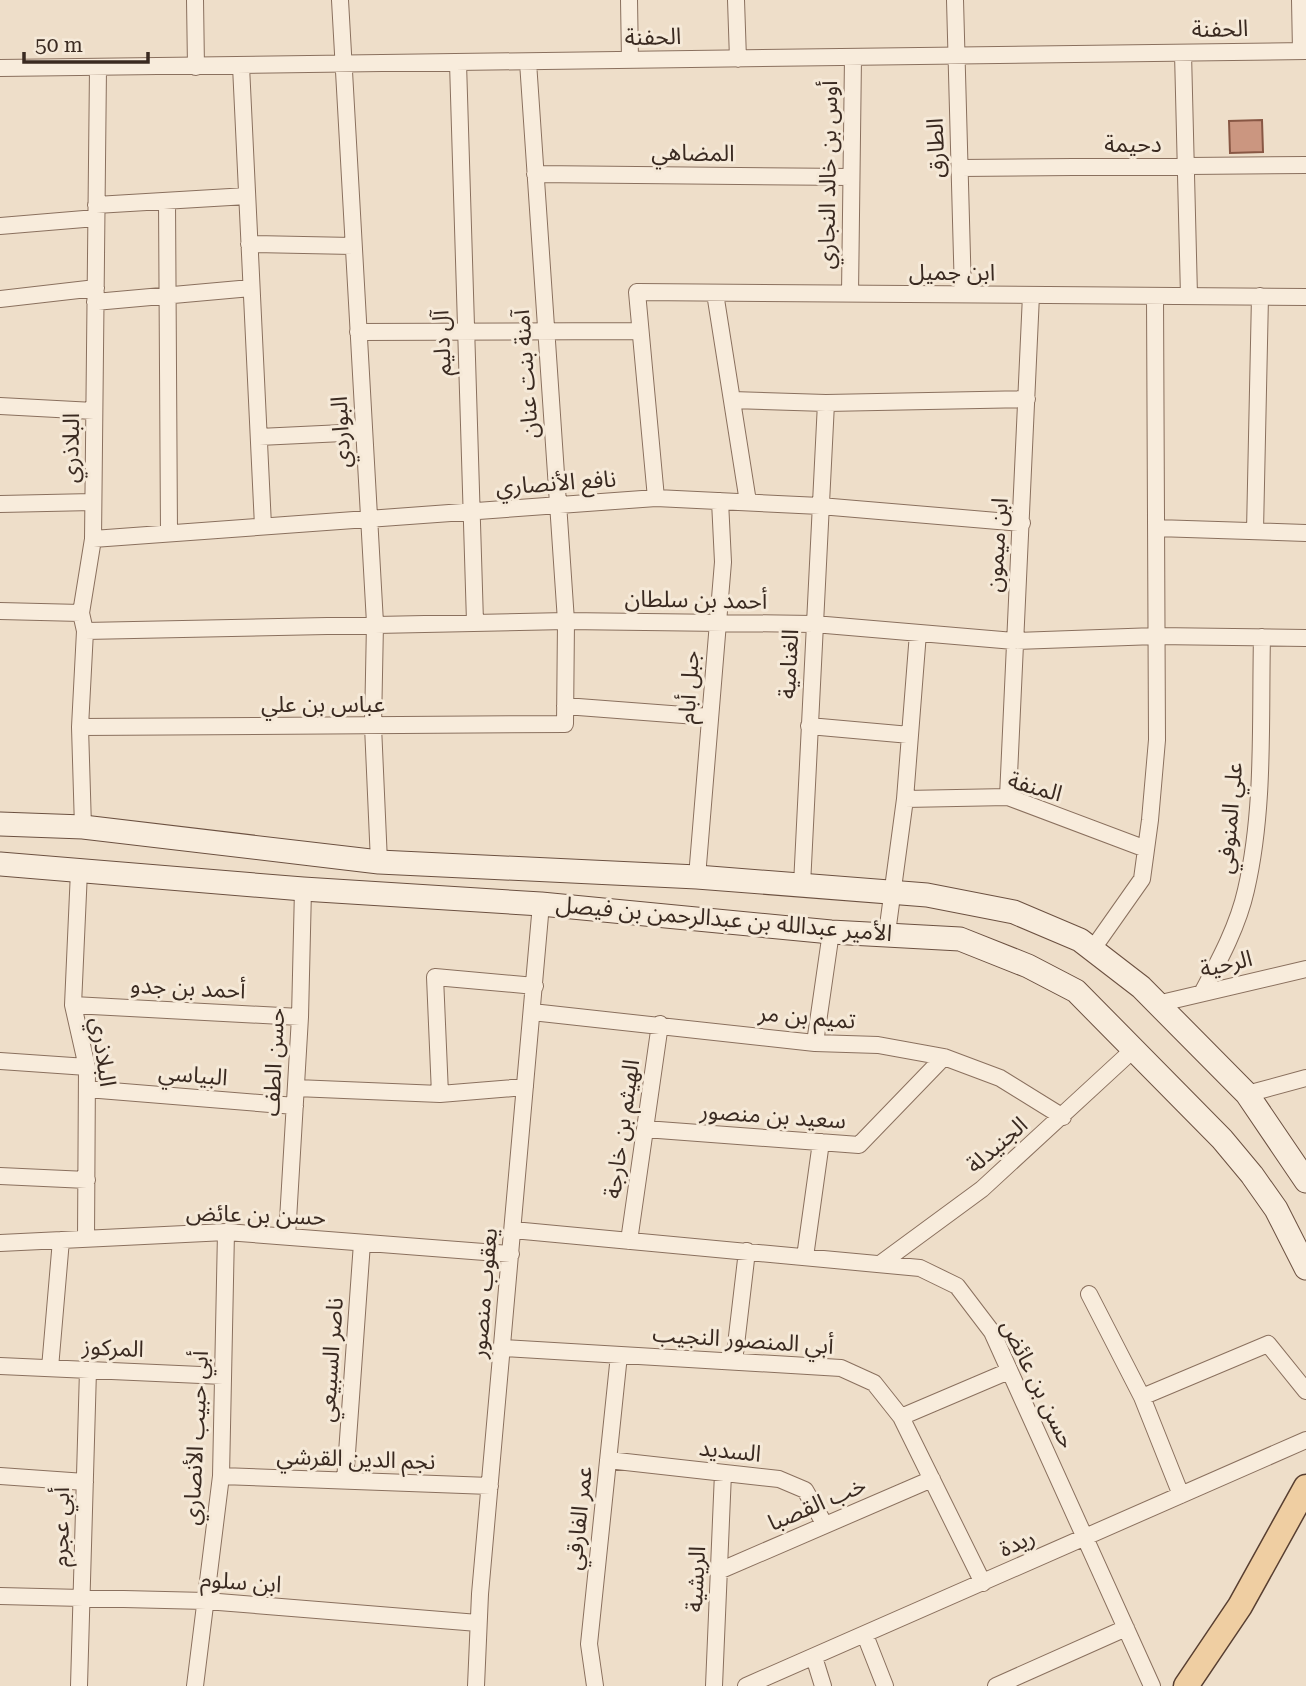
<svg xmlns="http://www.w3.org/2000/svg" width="1306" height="1686" font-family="'Roboto Serif','Noto Sans Arabic',serif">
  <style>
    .building { fill: #cb9680; stroke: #885744; stroke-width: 2 }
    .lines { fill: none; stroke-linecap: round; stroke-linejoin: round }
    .minor-casing { stroke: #8a705e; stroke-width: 18 }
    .secondary-casing { stroke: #6c5141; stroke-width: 25 }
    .primary-casing { stroke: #583f31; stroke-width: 27 }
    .minor { stroke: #f8ecdc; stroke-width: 16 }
    .secondary { stroke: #f8ecdc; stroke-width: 23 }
    .primary { stroke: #efcea2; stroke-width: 24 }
    .labels { text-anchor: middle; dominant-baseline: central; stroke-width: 6; stroke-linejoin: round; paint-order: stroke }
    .street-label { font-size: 23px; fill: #3a2a21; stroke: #f5e9d8 }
  </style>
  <rect width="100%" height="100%" fill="#eedec9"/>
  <!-- building -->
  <path class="building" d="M1262 120 1263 152 1230 153 1229 121Z"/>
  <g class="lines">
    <!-- minor casing -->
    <g class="minor-casing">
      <path id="minor" d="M195 0 196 67
        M340 0 375 623 373 726 379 862
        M629 0 630 60
        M736 0 738 59
        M955 0 963 294
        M1300 0 1301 51
        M1183 53 1189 296
        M458 63 475 622
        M241 66 263 526
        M0 68 1306 51
        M960 168 1306 165
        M535 174 851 177
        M167 201 169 533
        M96 205 247 196
        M0 226 96 218
        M249 244 353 246
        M715 293 748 502
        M850 294 853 57
        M0 299 96 288
        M95 302 251 288
        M358 332 640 331
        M732 400 826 403 1027 399
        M0 406 94 411
        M259 437 364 432
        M656 498 637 292 1306 297
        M0 504 93 502
        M1156 528 1306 533
        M1255 531 1260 296
        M93 539 656 498 820 506 1022 523
        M0 611 81 613
        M85 631 566 621 814 624 1014 641 1156 636 1306 638
        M565 706 710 717
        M809 726 910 735
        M80 727 565 724 566 621 528 62
        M1008 797 1031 295
        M905 799 1008 797 1146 849
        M83 827 80 727 85 631 81 613 93 539 98 68
        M79 871 73 1005 87 1067 86 1239
        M697 877 723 562 720 501
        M802 885 826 403
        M887 933 905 799 918 633
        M1092 950 1142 879 1150 820 1157 740 1155 296
        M1202 993C1219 961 1238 926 1246 890 1265 808 1260 720 1262 637
        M1157 1004 1306 969
        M73 1005 300 1017
        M532 1012 815 1043 878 1045 944 1057 1000 1078 1063 1117
        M815 1043 831 932
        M0 1061 87 1067
        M525 1087 440 1094 435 977 535 986
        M296 1088 440 1094
        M87 1089 295 1106
        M1247 1094 1306 1078
        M645 1129 859 1145 944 1057
        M0 1176 87 1180
        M513 1230 920 1268 957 1286 992 1332 1152 1686
        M287 1237 300 1017 303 889
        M629 1241 660 1024
        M0 1243 226 1232 511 1254
        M805 1257 821 1142
        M880 1264 982 1189 1134 1049
        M1089 1294 1142 1397 1181 1495
        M502 1348 841 1368 874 1383 901 1417 983 1583
        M734 1362 747 1251
        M0 1366 223 1376
        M50 1368 61 1240
        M1142 1397 1268 1344 1306 1391
        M901 1417 1009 1371
        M608 1460 779 1479 805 1490 825 1525
        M0 1476 85 1482
        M221 1476 490 1486
        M345 1481 362 1243
        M719 1571 932 1479
        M0 1596 206 1601 478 1623
        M865 1635 885 1686
        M814 1657 823 1686
        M79 1686 88 1370
        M195 1686 221 1476 226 1232
        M476 1686 480 1594 541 904
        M595 1686 589 1644 619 1355
        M714 1686 723 1473
        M746 1686 1306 1440
        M996 1686 1126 1628"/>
    </g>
    <!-- secondary casing -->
    <g class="secondary-casing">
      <path id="secondary" d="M0 824 83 827 379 862 697 877 927 895 1014 912 1080 940 1141 987 1247 1094 1306 1181
        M0 864 303 889 541 904 831 932 960 939 1028 966 1076 991 1222 1139 1252 1175 1276 1209 1306 1268"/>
    </g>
    <!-- primary casing -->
    <g class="primary-casing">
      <path id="primary" d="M1186 1686 1240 1606 1306 1487"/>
    </g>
    <!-- minor -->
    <use href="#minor" class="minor"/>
    <!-- secondary -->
    <use href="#secondary" class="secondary"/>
    <!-- primary -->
    <use href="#primary" class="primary"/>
  </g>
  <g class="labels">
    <!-- street labels -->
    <g class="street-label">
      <text transform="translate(1220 29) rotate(-1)">الحفنة</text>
      <text transform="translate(653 37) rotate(-1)">الحفنة</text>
      <text x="1133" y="144">دحيمة</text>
      <text transform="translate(936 148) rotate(-92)">الطارق</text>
      <text transform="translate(693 153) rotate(1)">المضاهي</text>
      <text transform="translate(828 175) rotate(-89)">أوس بن خالد النجاري</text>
      <text x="952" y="272">ابن جميل</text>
      <text transform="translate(442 343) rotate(-92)">آل دليم</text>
      <text transform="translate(526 374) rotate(-94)">آمنة بنت عنان</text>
      <text transform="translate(341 432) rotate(-93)">البواردي</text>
      <text transform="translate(71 448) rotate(-89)">البلاذري</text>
      <text transform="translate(556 483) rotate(-4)">نافع الأنصاري</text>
      <text transform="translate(997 545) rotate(-86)">ابن ميمون</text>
      <text transform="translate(696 600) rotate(1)">أحمد بن سلطان</text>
      <text transform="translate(789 664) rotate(-87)">الغنامية</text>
      <text transform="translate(689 687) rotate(-86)">جبل أبام</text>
      <text x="323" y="704">عباس بن علي</text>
      <text transform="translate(1035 787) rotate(16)">المنفة</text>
      <text transform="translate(1230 818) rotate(-85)">علي المنوفي</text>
      <text transform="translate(724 919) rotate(5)">الأمير عبدالله بن عبدالرحمن بن فيصل</text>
      <text transform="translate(1226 964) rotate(-13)">الرحية</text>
      <text transform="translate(188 988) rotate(3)">أحمد بن جدو</text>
      <text transform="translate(807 1017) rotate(5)">تميم بن مر</text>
      <text transform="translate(103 1052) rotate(82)">البلاذري</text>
      <text transform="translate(274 1062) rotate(-87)">حسن الطف</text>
      <text transform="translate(193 1075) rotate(5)">البياسي</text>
      <text transform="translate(773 1116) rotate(4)">سعيد بن منصور</text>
      <text transform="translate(622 1129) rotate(-82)">الهيثم بن خارجة</text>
      <text transform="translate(997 1145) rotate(-41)">الجنيدلة</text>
      <text transform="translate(256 1215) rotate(2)">حسن بن عائض</text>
      <text transform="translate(484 1293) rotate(-85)">يعقوب منصور</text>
      <text transform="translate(743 1340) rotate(4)">أبي المنصور النجيب</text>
      <text transform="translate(113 1348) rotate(3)">المركوز</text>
      <text transform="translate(331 1360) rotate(-86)">ناصر السبيعي</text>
      <text transform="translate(1038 1384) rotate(64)">حسن بن عائض</text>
      <text transform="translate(196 1438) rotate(-87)">أبي حبيب الأنصاري</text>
      <text transform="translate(730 1451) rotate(6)">السديد</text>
      <text transform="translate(356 1459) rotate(2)">نجم الدين القرشي</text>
      <text transform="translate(817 1504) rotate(-23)">خب القصبا</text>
      <text transform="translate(579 1518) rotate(-84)">عمر الفارقي</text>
      <text transform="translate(61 1527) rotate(-89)">أبي عجرم</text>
      <text transform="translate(1017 1543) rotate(-25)">ريدة</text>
      <text transform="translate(696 1579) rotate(-87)">الريشية</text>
      <text transform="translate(241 1582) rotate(4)">ابن سلوم</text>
    </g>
  </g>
  <!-- scale -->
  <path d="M24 52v10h124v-10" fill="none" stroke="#3a2a21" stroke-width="3.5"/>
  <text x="35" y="52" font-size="21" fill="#3a2a21" stroke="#f5e9d8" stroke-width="5" paint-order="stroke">50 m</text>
</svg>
